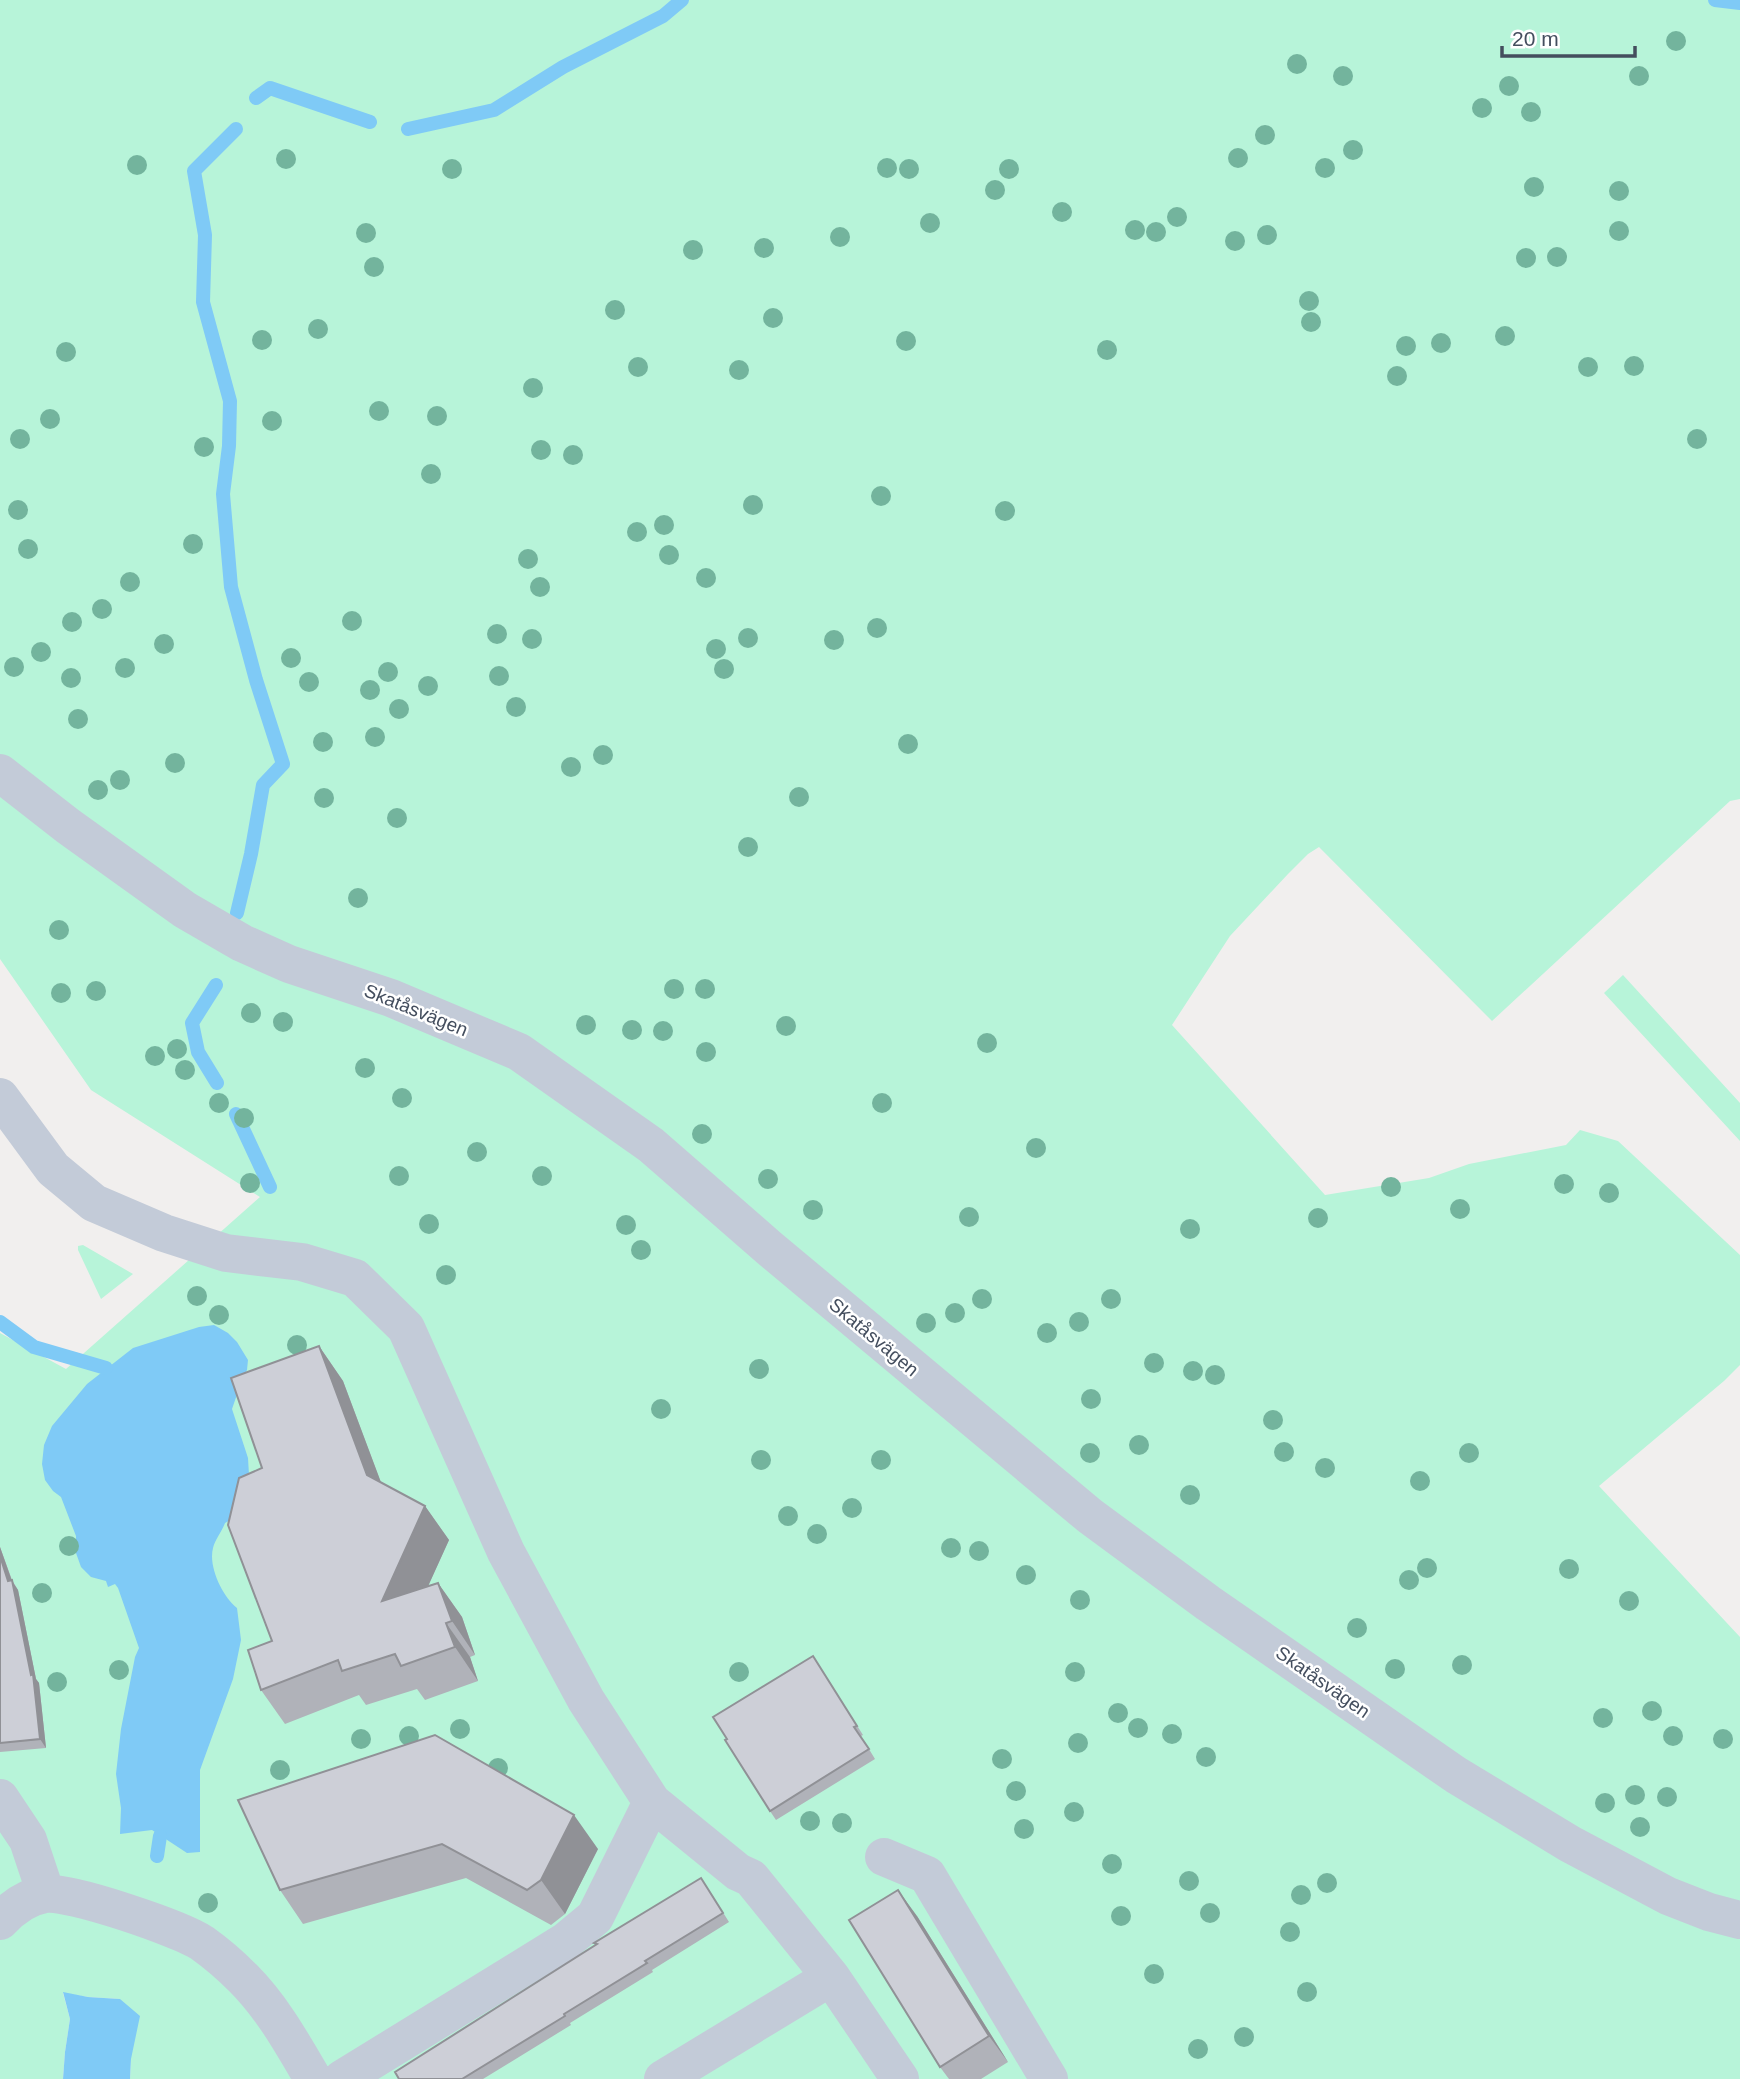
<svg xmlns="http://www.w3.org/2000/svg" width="1740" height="2079" font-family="Arial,sans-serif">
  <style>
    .green { fill: #b7f4d9 }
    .water { fill: #7fcaf6 }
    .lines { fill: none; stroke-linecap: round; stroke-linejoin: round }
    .stream { stroke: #7fcaf6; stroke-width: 14 }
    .minor { stroke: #c3cbd8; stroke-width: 38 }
    .tree { fill: #73b49d }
    .wall { fill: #b0b2b9 }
    .shaded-wall { fill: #909196 }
    .building { fill: #cdcfd7; stroke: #909196; stroke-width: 2 }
    .labels { text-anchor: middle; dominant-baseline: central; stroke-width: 5; stroke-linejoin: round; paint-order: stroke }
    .street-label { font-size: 19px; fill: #444e5e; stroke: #fff }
  </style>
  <rect width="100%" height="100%" fill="#f1efee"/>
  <!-- green -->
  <path class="green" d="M0 0H1740V799L1730 801 1492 1021 1319 847 1308 854 1288 874 1230 936 1172 1025 1325 1195 1429 1178 1469 1164 1566 1145 1580 1130 1618 1141 1740 1255V1365L1724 1381 1599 1486 1740 1637V2079H130L131 2059 120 1999 88 1997 63 1993 70 2019 65 2052 63 2079H0V1333L66 1369 260 1197 91 1090 0 959Z
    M1623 975 1740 1103V1141L1604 993Z
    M83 1245 133 1274 101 1299 78 1250V1246Z"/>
  <!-- water -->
  <path class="water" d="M214 1325 228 1333 237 1342 248 1360 247 1370 243 1377 232 1409 248 1458 249 1475 243 1477 230 1520 225 1523C222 1531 215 1540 213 1548 208 1567 223 1597 237 1608L241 1640 233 1679 200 1770V1852L187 1853 152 1830 120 1834 121 1808 116 1774 121 1729 135 1657 139 1648 118 1588 115 1584 108 1587 106 1581 91 1577 81 1567 76 1553V1536L61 1497 53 1491 45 1480 42 1464 44 1445 52 1426 87 1384 133 1348 199 1327Z
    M63 1992 88 1997 120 1999 140 2016 131 2059 130 2079H63L65 2052 70 2019Z"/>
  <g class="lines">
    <!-- stream -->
    <path class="stream" d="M1715 0 1740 3
      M256 98 270 88 370 122
      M236 129 194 171 205 235 203 302 230 401 229 446 223 494 231 587 256 680 283 764 263 785 251 854 237 913
      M408 129 494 110 563 67 663 16 682 0
      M216 985 192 1023 198 1052 217 1083
      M236 1114 270 1187
      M0 1322 34 1347 106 1368
      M157 1856 160 1836"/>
    <!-- minor -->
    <path class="minor" d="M0 773 68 826 185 910 242 943 289 964 391 998 519 1052 651 1145 768 1247 1090 1516 1208 1603 1456 1775 1570 1844 1668 1896 1709 1912 1740 1920
      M0 1097 53 1169 94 1203 164 1233 226 1253 302 1262 355 1278 406 1328 506 1552 586 1700 652 1802 738 1872 751 1878 831 1977 900 2079
      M0 1798 28 1840 46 1894
      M884 1857 927 1875 1049 2079
      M0 1921C12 1908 27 1897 45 1894 68 1890 181 1929 202 1943 216 1953 231 1966 243 1978 272 2007 292 2043 313 2079
      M342 2079 566 1941 595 1917 652 1802
      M663 2079 831 1977"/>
  </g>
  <!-- trees -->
  <g class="tree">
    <circle cx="1676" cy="41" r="10"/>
    <circle cx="1297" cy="64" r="10"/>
    <circle cx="1343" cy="76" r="10"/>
    <circle cx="1639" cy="76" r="10"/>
    <circle cx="1509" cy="86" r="10"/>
    <circle cx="1482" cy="108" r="10"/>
    <circle cx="1531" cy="112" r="10"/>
    <circle cx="1265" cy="135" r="10"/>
    <circle cx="1353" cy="150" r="10"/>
    <circle cx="1238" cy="158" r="10"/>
    <circle cx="286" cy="159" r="10"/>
    <circle cx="137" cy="165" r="10"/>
    <circle cx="887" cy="168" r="10"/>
    <circle cx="1325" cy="168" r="10"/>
    <circle cx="452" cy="169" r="10"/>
    <circle cx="909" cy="169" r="10"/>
    <circle cx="1009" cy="169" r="10"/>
    <circle cx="1534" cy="187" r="10"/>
    <circle cx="995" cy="190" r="10"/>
    <circle cx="1619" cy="191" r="10"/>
    <circle cx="1062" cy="212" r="10"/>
    <circle cx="1177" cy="217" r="10"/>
    <circle cx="930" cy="223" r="10"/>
    <circle cx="1135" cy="230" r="10"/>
    <circle cx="1619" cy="231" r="10"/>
    <circle cx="1156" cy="232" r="10"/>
    <circle cx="366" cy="233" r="10"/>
    <circle cx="1267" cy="235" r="10"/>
    <circle cx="840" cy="237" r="10"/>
    <circle cx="1235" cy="241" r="10"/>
    <circle cx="764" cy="248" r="10"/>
    <circle cx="693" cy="250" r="10"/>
    <circle cx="1557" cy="257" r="10"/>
    <circle cx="1526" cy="258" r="10"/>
    <circle cx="374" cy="267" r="10"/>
    <circle cx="1309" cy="301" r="10"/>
    <circle cx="615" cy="310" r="10"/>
    <circle cx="773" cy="318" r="10"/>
    <circle cx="1311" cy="322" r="10"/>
    <circle cx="318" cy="329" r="10"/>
    <circle cx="1505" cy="336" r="10"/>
    <circle cx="262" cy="340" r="10"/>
    <circle cx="906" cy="341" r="10"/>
    <circle cx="1441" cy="343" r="10"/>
    <circle cx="1406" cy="346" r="10"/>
    <circle cx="1107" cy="350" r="10"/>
    <circle cx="66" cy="352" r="10"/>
    <circle cx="1634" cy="366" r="10"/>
    <circle cx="638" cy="367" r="10"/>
    <circle cx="1588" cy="367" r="10"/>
    <circle cx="739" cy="370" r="10"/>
    <circle cx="1397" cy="376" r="10"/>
    <circle cx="533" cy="388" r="10"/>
    <circle cx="379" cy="411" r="10"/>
    <circle cx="437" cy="416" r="10"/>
    <circle cx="50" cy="419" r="10"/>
    <circle cx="272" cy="421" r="10"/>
    <circle cx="20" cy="439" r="10"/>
    <circle cx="1697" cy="439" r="10"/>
    <circle cx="204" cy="447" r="10"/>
    <circle cx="541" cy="450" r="10"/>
    <circle cx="573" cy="455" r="10"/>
    <circle cx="431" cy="474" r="10"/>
    <circle cx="881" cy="496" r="10"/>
    <circle cx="753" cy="505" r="10"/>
    <circle cx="18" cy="510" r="10"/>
    <circle cx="1005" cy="511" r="10"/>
    <circle cx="664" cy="525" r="10"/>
    <circle cx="637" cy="532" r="10"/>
    <circle cx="193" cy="544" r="10"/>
    <circle cx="28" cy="549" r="10"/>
    <circle cx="669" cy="555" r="10"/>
    <circle cx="528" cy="559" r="10"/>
    <circle cx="706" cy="578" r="10"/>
    <circle cx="130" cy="582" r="10"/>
    <circle cx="540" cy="587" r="10"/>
    <circle cx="102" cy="609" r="10"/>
    <circle cx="352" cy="621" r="10"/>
    <circle cx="72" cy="622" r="10"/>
    <circle cx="877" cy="628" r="10"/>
    <circle cx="497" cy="634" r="10"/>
    <circle cx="748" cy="638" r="10"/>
    <circle cx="532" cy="639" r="10"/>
    <circle cx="834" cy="640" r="10"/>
    <circle cx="164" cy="644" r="10"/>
    <circle cx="716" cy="649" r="10"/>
    <circle cx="41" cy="652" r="10"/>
    <circle cx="291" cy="658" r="10"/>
    <circle cx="14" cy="667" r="10"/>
    <circle cx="125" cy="668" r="10"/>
    <circle cx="724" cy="669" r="10"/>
    <circle cx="388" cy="672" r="10"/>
    <circle cx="499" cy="676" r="10"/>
    <circle cx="71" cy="678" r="10"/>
    <circle cx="309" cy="682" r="10"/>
    <circle cx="428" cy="686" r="10"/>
    <circle cx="370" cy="690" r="10"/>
    <circle cx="516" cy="707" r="10"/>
    <circle cx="399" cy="709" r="10"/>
    <circle cx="78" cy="719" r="10"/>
    <circle cx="375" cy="737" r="10"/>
    <circle cx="323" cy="742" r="10"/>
    <circle cx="908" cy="744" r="10"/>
    <circle cx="603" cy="755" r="10"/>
    <circle cx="175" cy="763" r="10"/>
    <circle cx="571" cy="767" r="10"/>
    <circle cx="120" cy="780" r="10"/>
    <circle cx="98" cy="790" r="10"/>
    <circle cx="799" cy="797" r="10"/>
    <circle cx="324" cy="798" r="10"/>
    <circle cx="397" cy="818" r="10"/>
    <circle cx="748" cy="847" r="10"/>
    <circle cx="358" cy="898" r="10"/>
    <circle cx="59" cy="930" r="10"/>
    <circle cx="674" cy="989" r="10"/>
    <circle cx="705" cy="989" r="10"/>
    <circle cx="96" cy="991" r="10"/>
    <circle cx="61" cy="993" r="10"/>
    <circle cx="251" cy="1013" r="10"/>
    <circle cx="283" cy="1022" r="10"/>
    <circle cx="586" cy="1025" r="10"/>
    <circle cx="786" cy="1026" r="10"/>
    <circle cx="632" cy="1030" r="10"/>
    <circle cx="663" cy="1031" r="10"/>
    <circle cx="987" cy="1043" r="10"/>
    <circle cx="177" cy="1049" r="10"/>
    <circle cx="706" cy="1052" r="10"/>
    <circle cx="155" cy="1056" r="10"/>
    <circle cx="365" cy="1068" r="10"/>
    <circle cx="185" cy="1070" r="10"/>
    <circle cx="402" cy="1098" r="10"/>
    <circle cx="219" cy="1103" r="10"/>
    <circle cx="882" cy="1103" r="10"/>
    <circle cx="244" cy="1118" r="10"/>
    <circle cx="702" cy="1134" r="10"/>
    <circle cx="1036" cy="1148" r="10"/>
    <circle cx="477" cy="1152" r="10"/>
    <circle cx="399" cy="1176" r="10"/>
    <circle cx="542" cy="1176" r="10"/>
    <circle cx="768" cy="1179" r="10"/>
    <circle cx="250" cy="1183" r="10"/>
    <circle cx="1564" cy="1184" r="10"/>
    <circle cx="1391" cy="1187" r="10"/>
    <circle cx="1609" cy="1193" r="10"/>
    <circle cx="1460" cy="1209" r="10"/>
    <circle cx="813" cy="1210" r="10"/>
    <circle cx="969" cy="1217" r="10"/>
    <circle cx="1318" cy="1218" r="10"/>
    <circle cx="429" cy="1224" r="10"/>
    <circle cx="626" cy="1225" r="10"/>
    <circle cx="1190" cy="1229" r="10"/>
    <circle cx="641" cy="1250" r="10"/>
    <circle cx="446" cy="1275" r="10"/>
    <circle cx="197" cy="1296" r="10"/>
    <circle cx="982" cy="1299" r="10"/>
    <circle cx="1111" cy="1299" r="10"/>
    <circle cx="955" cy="1313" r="10"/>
    <circle cx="219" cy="1315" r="10"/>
    <circle cx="1079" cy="1322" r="10"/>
    <circle cx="926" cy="1323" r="10"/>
    <circle cx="1047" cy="1333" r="10"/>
    <circle cx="297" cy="1345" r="10"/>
    <circle cx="1154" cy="1363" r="10"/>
    <circle cx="759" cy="1369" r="10"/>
    <circle cx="1193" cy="1371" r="10"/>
    <circle cx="1215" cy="1375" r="10"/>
    <circle cx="1091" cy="1399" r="10"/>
    <circle cx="661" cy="1409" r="10"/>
    <circle cx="1273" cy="1420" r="10"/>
    <circle cx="1139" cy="1445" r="10"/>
    <circle cx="1284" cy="1452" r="10"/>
    <circle cx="1090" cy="1453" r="10"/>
    <circle cx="1469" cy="1453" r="10"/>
    <circle cx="761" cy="1460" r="10"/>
    <circle cx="881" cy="1460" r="10"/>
    <circle cx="1325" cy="1468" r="10"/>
    <circle cx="1420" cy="1481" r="10"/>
    <circle cx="1190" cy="1495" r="10"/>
    <circle cx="852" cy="1508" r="10"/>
    <circle cx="788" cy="1516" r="10"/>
    <circle cx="817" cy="1534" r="10"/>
    <circle cx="69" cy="1546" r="10"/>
    <circle cx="951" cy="1548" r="10"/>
    <circle cx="979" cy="1551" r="10"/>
    <circle cx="1427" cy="1568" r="10"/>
    <circle cx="1569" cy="1569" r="10"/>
    <circle cx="1026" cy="1575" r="10"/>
    <circle cx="1409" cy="1580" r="10"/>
    <circle cx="42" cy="1593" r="10"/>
    <circle cx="1080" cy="1600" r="10"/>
    <circle cx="1629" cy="1601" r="10"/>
    <circle cx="1357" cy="1628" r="10"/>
    <circle cx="1462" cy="1665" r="10"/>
    <circle cx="1395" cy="1669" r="10"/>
    <circle cx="119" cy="1670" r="10"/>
    <circle cx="739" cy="1672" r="10"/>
    <circle cx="1075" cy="1672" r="10"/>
    <circle cx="57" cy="1682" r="10"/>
    <circle cx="1652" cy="1711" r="10"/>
    <circle cx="1118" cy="1713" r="10"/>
    <circle cx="1603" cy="1718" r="10"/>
    <circle cx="1138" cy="1728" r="10"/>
    <circle cx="460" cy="1729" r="10"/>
    <circle cx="1172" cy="1734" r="10"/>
    <circle cx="409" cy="1736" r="10"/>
    <circle cx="1673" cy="1736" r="10"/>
    <circle cx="361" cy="1739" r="10"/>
    <circle cx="1723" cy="1739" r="10"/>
    <circle cx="1078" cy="1743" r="10"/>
    <circle cx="1206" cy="1757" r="10"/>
    <circle cx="1002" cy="1759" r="10"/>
    <circle cx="498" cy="1768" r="10"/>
    <circle cx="280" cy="1770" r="10"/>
    <circle cx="1016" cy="1791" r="10"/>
    <circle cx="1635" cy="1795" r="10"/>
    <circle cx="1667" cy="1797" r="10"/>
    <circle cx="1605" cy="1803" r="10"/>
    <circle cx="1074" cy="1812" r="10"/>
    <circle cx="810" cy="1821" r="10"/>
    <circle cx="842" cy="1823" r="10"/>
    <circle cx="1640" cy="1827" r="10"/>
    <circle cx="1024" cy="1829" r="10"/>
    <circle cx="1112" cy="1864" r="10"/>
    <circle cx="1189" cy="1881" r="10"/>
    <circle cx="1327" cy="1883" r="10"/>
    <circle cx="1301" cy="1895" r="10"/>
    <circle cx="208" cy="1903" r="10"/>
    <circle cx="1210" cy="1913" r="10"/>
    <circle cx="1121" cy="1916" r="10"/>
    <circle cx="1290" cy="1932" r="10"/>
    <circle cx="1154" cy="1974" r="10"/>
    <circle cx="1307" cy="1992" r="10"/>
    <circle cx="1244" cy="2037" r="10"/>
    <circle cx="1198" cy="2049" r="10"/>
  </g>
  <!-- wall -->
  <path class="wall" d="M319 1346 343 1381 381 1483 425 1506 449 1540 428 1586 438 1583 462 1617 475 1655 470 1657 478 1681 425 1700 417 1689 366 1705 359 1695 285 1724 261 1690 272 1641 262 1468Z
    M0 1547 12 1580 18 1590 36 1679 39 1683 46 1748 0 1752Z
    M813 1656 863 1735 861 1736 875 1759 776 1820 770 1811Z
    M238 1800 598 1849 565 1914 551 1925 466 1878 303 1924 280 1890Z
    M707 1887 729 1922 652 1970 653 1972 570 2023 571 2025 483 2079H399L596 1945 594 1943Z
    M917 1916 1008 2062 981 2079H949L940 2067Z"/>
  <!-- shaded-wall -->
  <path class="shaded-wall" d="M319 1346 343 1381 391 1509 367 1475Z
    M425 1506 449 1540 406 1635 382 1601Z
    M0 1547 12 1581 18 1590 36 1679 39 1683 46 1748 40 1739 31 1675 0 1556Z
    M438 1583 462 1617 475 1655 452 1621Z
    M446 1623 470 1657 478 1681 455 1647Z
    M574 1815 598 1849 565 1914 541 1880Z
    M898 1890 917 1916 1008 2062 989 2036Z"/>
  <!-- building -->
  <path class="building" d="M319 1346 367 1475 425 1506 382 1601 438 1583 452 1621 446 1623 455 1647 401 1666 395 1654 342 1671 338 1660 261 1690 248 1650 272 1641 228 1525 239 1478 262 1468 231 1378Z
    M0 1556 8 1581 12 1580 31 1675 33 1674 40 1739 0 1743Z
    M813 1656 857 1726 854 1727 869 1749 770 1811 725 1740 727 1739 713 1717Z
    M435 1735 574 1815 541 1880 527 1890 442 1844 280 1890 238 1800Z
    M701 1878 723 1913 645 1961 647 1963 564 2014 565 2016 462 2079H399L395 2072 597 1944 594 1943Z
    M898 1890 989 2036 940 2067 849 1920Z"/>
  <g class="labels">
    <!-- street labels -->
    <g class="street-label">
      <text transform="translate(416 1010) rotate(22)">Skatåsvägen</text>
      <text transform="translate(874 1337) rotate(40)">Skatåsvägen</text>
      <text transform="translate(1323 1682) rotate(35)">Skatåsvägen</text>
    </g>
  </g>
  <!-- scale -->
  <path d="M1502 46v10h133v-10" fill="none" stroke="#444e5e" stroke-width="3.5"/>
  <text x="1512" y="46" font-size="21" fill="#444e5e" stroke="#ffffff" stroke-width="5" paint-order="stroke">20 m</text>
</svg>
